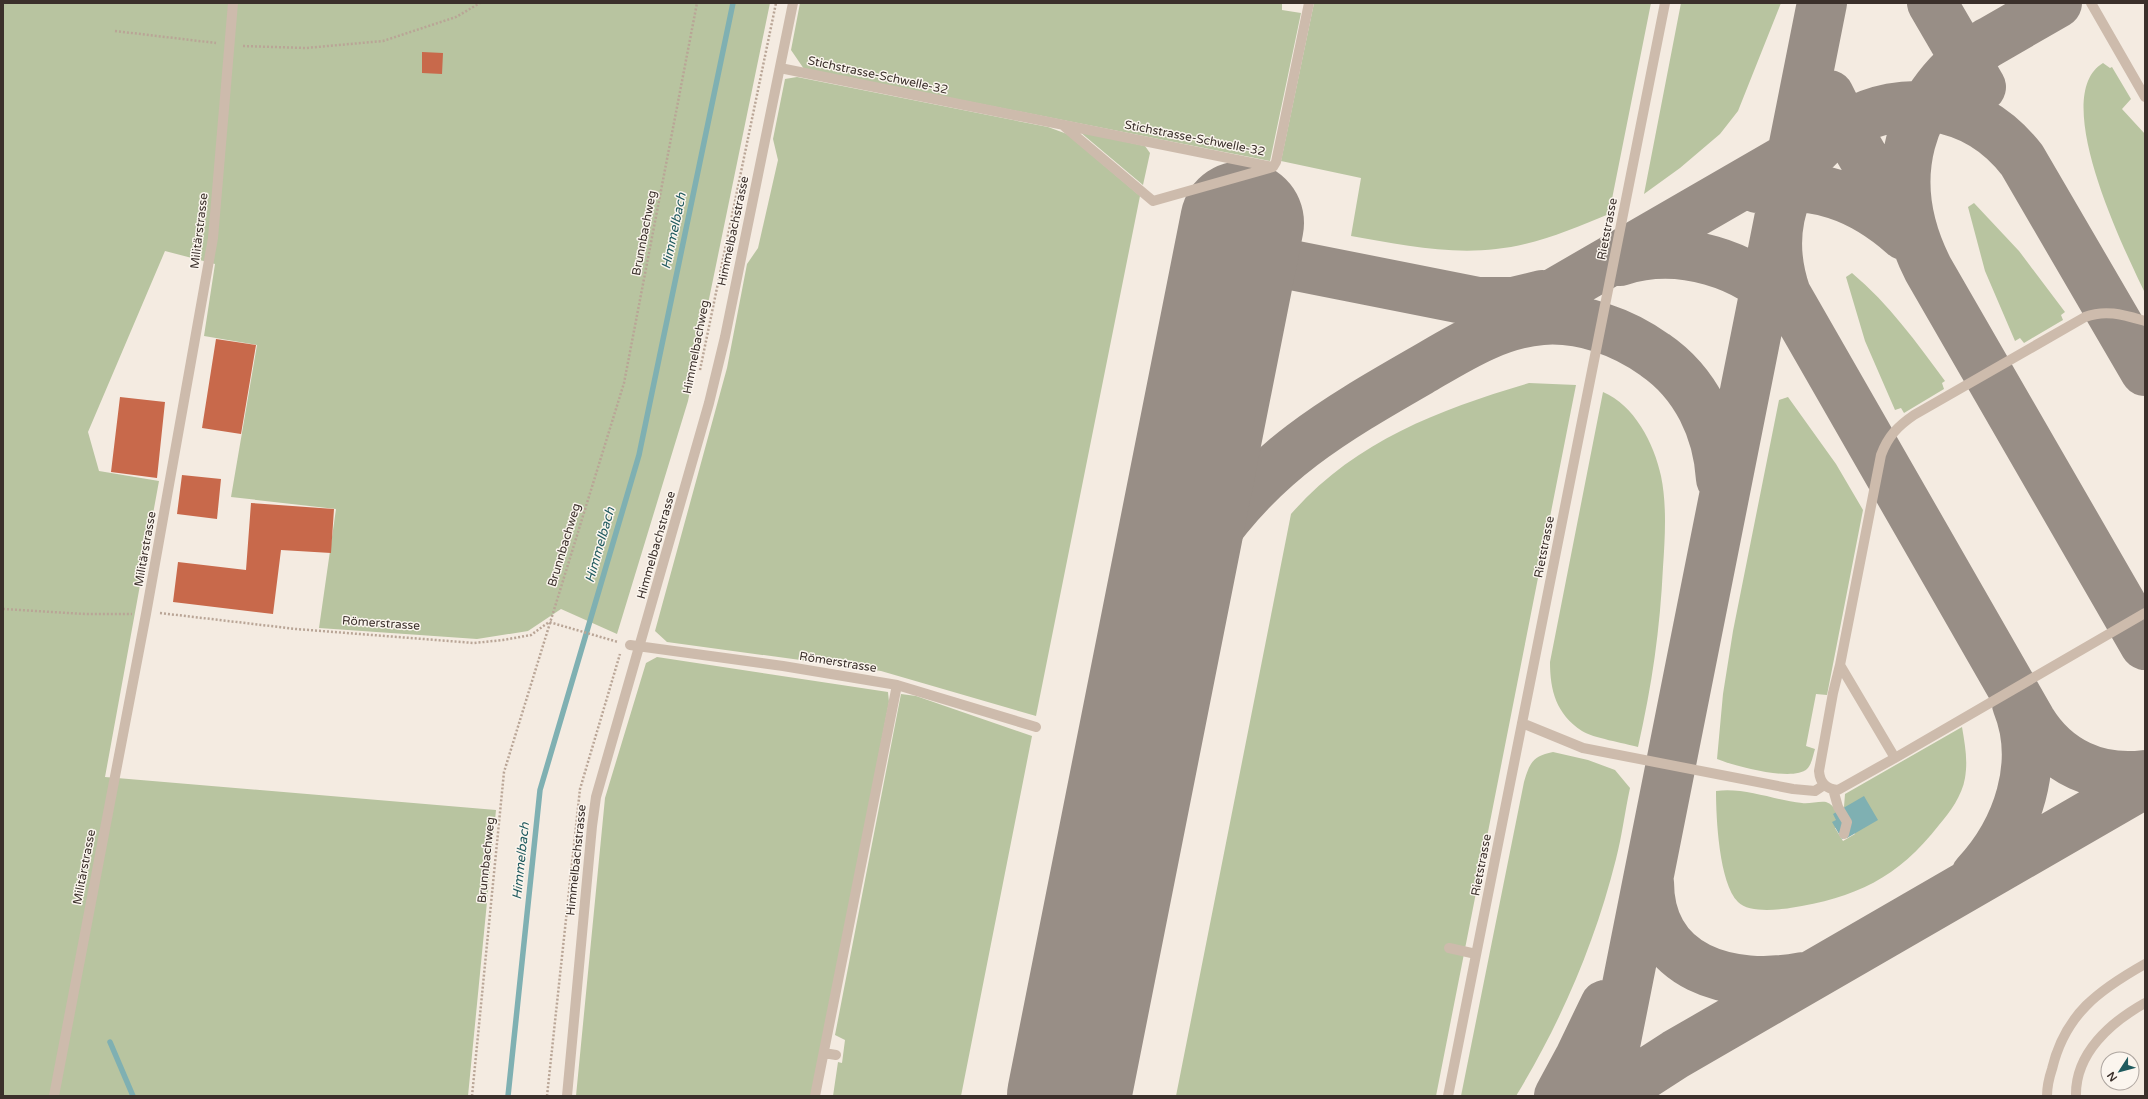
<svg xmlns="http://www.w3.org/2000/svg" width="2148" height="1099" font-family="'Varela Round',sans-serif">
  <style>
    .green { fill: #b8c4a0 }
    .water { fill: #7fb0b2 }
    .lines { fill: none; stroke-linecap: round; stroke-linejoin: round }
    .stream { stroke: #7fb0b2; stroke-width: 5.5 }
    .taxiway { stroke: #988e86; stroke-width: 50 }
    .runway { stroke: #988e86; stroke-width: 124 }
    .building { fill: #c8694b }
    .path { stroke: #b9a596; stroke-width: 2.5; stroke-dasharray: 2 2; stroke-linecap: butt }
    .lane { stroke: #cdbbac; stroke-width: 10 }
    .street { stroke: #cdbbac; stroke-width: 10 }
    .labels { text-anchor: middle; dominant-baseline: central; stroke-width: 3; stroke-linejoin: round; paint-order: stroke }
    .street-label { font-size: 12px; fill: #3b302b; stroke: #fbf5ee }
    .water-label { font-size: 13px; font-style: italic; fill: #1f5a5e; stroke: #fbf5ee }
  </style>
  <rect width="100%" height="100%" fill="#f4ebe1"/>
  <!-- green -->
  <path class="green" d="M3 3H770L688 401 617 634 561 609 528 631 477 639 319 628 336 509 231 497 257 345 204 336 215 264 165 251 88 432 99 471 159 481 105 777 496 810 468 1096H3Z
    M800 3H1282V10L1301 13 1270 161 804 69 791 50Z
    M1314 3H1651L1609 214C1573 229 1535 245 1496 249 1448 255 1398 244 1351 236L1361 178 1281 161Z
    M1681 3H1781L1738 111 1720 134 1680 168 1644 194Z
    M2103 63 2110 68 2112 67 2131 99 2122 109 2145 134V293C2125 251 2048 96 2103 63Z
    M797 77 1048 127 1067 134 1140 196 1036 716 881 671 667 642 655 631 727 368 747 264 758 248 778 160 773 139 785 79Z
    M1080 132 1145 146 1150 153 1143 185Z
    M1974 203 2019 251 2065 312 2061 315 2063 320 2024 343 2020 338 2015 341 1985 271 1968 207Z
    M1852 273C1889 304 1917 343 1945 381L1942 383 1944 389 1904 413 1901 408 1895 410 1865 341 1846 277Z
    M1529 383 1576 385 1436 1096H1176L1291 514C1355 441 1438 410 1529 383Z
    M1603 392C1634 405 1654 443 1661 476 1667 505 1665 537 1663 567 1660 630 1652 685 1638 747 1624 743 1593 738 1582 731 1556 714 1550 690 1550 662Z
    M1788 397 1836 464 1863 510 1827 695 1816 694 1806 746 1815 749C1813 755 1812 764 1807 769 1793 782 1734 766 1717 759L1723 694 1733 631 1779 400Z
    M657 657 888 692 889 702 812 1096H576L605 798 646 663Z
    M901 694 916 696 1032 736 961 1096H833L838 1062 842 1063 845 1040 835 1035Z
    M1962 727C1965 745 1968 760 1965 778 1962 796 1950 812 1939 825 1898 878 1855 898 1790 908 1777 910 1748 913 1738 902 1719 883 1716 818 1716 791 1744 787 1774 800 1802 803 1809 804 1819 801 1826 802 1836 805 1838 817 1841 825L1835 828 1843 841 1855 834 1844 807 1845 794Z
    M1553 752 1588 760 1615 770 1630 788C1625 811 1622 836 1616 859 1595 943 1561 1022 1516 1096H1461L1524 782C1530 762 1533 756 1553 752Z"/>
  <!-- water -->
  <path class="water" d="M1864 796 1878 820 1847 838 1845 837 1842 839 1832 822 1836 820 1833 814Z"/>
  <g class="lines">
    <!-- stream -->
    <path class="stream" d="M110 1042 133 1096
      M508 1096 540 790 639 455 733 3"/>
    <!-- taxiway -->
    <path class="taxiway" d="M1932 3 1981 87
      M1989 42C1905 95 1884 182 1928 269L2145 645
      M1960 59 2057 3
      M1829 95 1841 119 1906 231
      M1757 188C1815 181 1860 196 1904 235
      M1236 254 1478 302H1513L1542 295
      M1620 261C1678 242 1749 263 1788 308
      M1508 320 1811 145
      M2145 371 2022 160C1925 36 1734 144 1786 294L2031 721C2056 762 2098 781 2145 775
      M1151 684C1163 630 1174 592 1206 546 1264 461 1333 421 1420 371 1458 349 1496 324 1542 320 1582 317 1623 332 1655 355 1696 383 1718 430 1721 479
      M1976 875C2018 830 2041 763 2017 704
      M1649 882C1649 969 1731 991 1803 977
      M1559 1096 1579 1059 1605 1005
      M1605 1096 1822 3
      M1611 1096 1676 1054 2145 783"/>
    <!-- runway -->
    <path class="runway" d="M1069 1096 1242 223"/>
  </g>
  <!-- building -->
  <path class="building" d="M422 52 443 53 442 74 422 73Z
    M216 339 256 345 241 434 202 428Z
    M120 397 165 402 157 478 111 472Z
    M182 475 221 479 217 519 177 514Z
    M251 503 334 509 331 553 281 550 273 614 173 602 178 562 246 570Z"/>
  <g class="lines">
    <!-- path -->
    <path class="path" d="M115 31 216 43
      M243 46 306 48 383 41 456 17 480 3
      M700 370 776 3
      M3 609 85 614H132
      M160 613 296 629 474 643 503 640 531 635 549 622 618 642
      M472 1096 504 772 624 383 697 3
      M547 1096 580 789 620 654"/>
    <!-- lane -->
    <path class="lane" d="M2091 3 2145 97
      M780 68 1273 167 1153 201 1065 127
      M1273 167 1276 162 1309 3
      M2145 321C2124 315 2106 309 2085 317L1914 415C1898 426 1888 436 1881 455L1840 665 1895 758 2145 613
      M630 645 783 666 897 685 1036 727
      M1840 665 1833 693 1819 771C1820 783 1826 789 1838 790L1895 758
      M1522 723 1583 748 1793 789 1815 791 1824 785
      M1833 789 1838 807 1847 822 1844 834
      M1449 948 1476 954
      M824 1053 836 1055
      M567 1096 592 826 596 797 709 403 725 337 793 3
      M815 1096 897 685
      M1448 1096 1665 3
      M2047 1096C2047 1087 2049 1078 2052 1069 2065 1014 2099 990 2145 964
      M2076 1096C2075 1053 2111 1022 2145 1003"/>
    <!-- street -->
    <path class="street" d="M54 1096 146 614 213 238 233 3"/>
  </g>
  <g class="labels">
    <!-- street labels -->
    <g class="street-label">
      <text transform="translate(878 75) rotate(12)">Stichstrasse-Schwelle-32</text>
      <text transform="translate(1195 138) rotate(11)">Stichstrasse-Schwelle-32</text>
      <text transform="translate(1607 229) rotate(-79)">Rietstrasse</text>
      <text transform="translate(199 231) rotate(-83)">Militärstrasse</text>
      <text transform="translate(733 231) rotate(-78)">Himmelbachstrasse</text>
      <text transform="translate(644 233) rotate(-79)">Brunnbachweg</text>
      <text transform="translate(696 347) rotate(-79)">Himmelbachweg</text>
      <text transform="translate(564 545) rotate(-73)">Brunnbachweg</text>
      <text transform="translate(656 545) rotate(-74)">Himmelbachstrasse</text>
      <text transform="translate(1544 547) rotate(-79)">Rietstrasse</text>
      <text transform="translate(145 549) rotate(-80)">Militärstrasse</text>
      <text transform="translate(381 623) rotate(4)">Römerstrasse</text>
      <text transform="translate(838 662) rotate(9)">Römerstrasse</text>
      <text transform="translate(486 860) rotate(-84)">Brunnbachweg</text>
      <text transform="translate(576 860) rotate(-84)">Himmelbachstrasse</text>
      <text transform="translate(1481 865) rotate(-79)">Rietstrasse</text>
      <text transform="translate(84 867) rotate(-79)">Militärstrasse</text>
    </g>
    <!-- water labels -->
    <g class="water-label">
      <text transform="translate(674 231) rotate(-78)">Himmelbach</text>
      <text transform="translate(600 545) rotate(-74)">Himmelbach</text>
      <text transform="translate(521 861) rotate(-84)">Himmelbach</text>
    </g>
  </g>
  <!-- border -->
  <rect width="2148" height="1099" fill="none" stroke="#3b302b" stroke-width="8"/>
  <!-- north arrow -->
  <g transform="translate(2120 1071) rotate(234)"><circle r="19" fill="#fbf5ee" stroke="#aea6a0"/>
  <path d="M0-3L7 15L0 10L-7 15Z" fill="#1f5a5e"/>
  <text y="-6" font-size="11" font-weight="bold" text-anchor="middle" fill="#3b302b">N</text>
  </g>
</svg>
